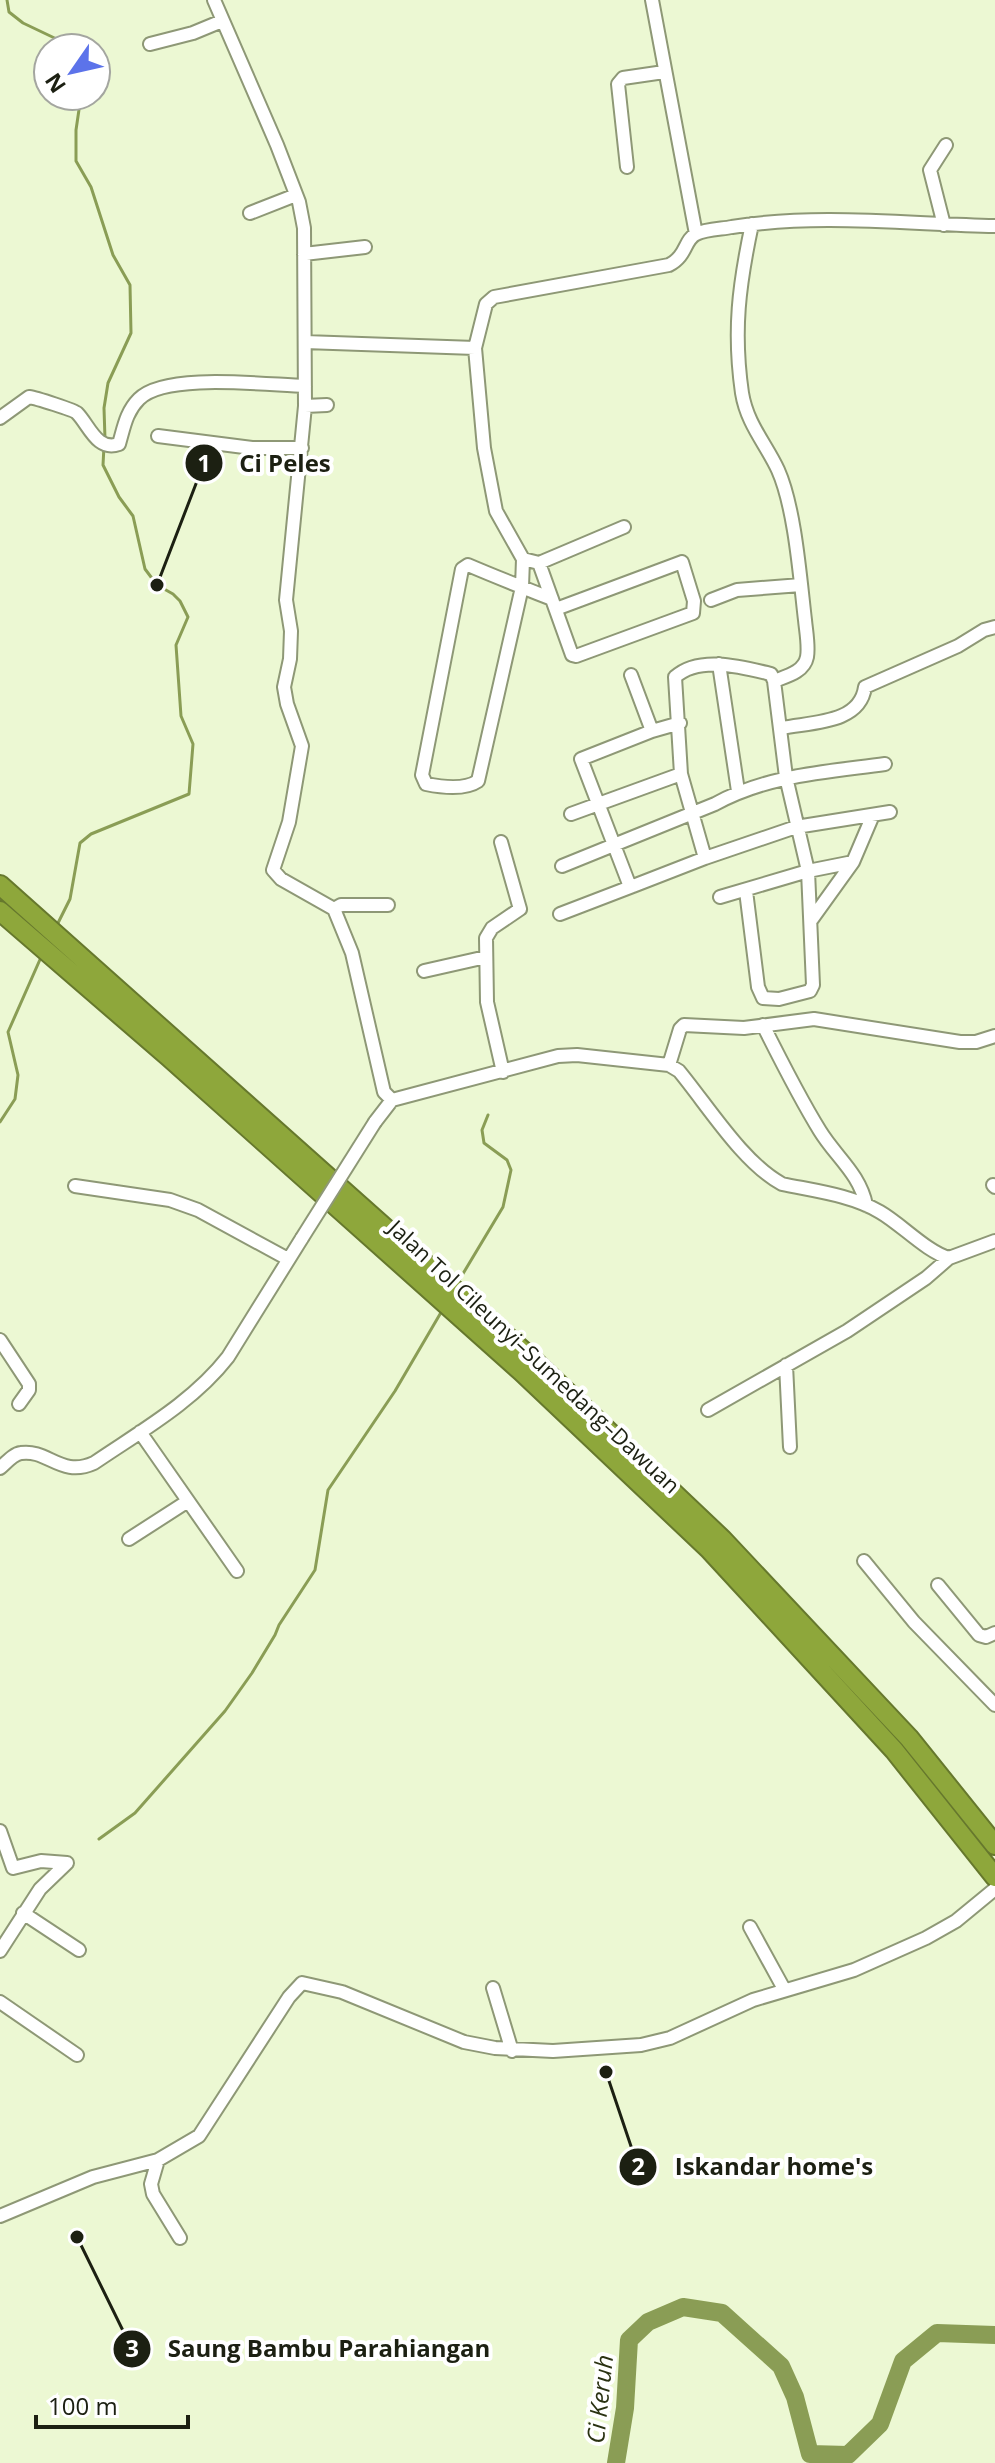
<svg xmlns="http://www.w3.org/2000/svg" width="995" height="2463" font-family="'Open Sans',sans-serif">
  <style>
    .lines { fill: none; stroke-linecap: round; stroke-linejoin: round }
    .stream { stroke: #8a9d55; stroke-width: 3 }
    .river { stroke: #8a9d55; stroke-width: 18 }
    .minor-casing { stroke: #8e9876; stroke-width: 16 }
    .highway-casing { stroke: #66782d; stroke-width: 22 }
    .minor { stroke: #fff; stroke-width: 12 }
    .highway { stroke: #8ea73b; stroke-width: 18 }
    .minor-bridge-casing { stroke: #8e9876; stroke-width: 16; stroke-linecap: butt }
    .minor-bridge { stroke: #fff; stroke-width: 12 }
    .labels { text-anchor: middle; dominant-baseline: central; stroke-width: 8; stroke-linejoin: round; paint-order: stroke }
    .street-label { font-size: 22px; fill: #1c2012; stroke: #fff }
    .water-label { font-size: 24px; font-style: italic; fill: #2a3212; stroke: #fff }
    .leader { fill: none; stroke: #1c2012; stroke-width: 3 }
    .callout-dot { fill: #1c2012; stroke: #fff; stroke-width: 3 }
    .mark-label { font-size: 24px; text-anchor: middle; font-weight: bold; fill: #fff }
    .callout-label { font-size: 24px; text-anchor: middle; font-weight: bold; fill: #1c2012; stroke: #fff; stroke-width: 8; stroke-linejoin: round; paint-order: stroke }
  </style>
  <rect width="100%" height="100%" fill="#ecf8d3"/>
  <g class="lines">
    <!-- stream -->
    <path class="stream" d="M7 0 9 12 23 23 65 43 66 48
      M81 96 76 130V161L91 187 113 255 130 285 131 333 108 383 104 408 105 439
      M56 927 70 899 80 843 91 834 189 794 193 744 181 716 176 645 188 617 180 601 173 594 157 585 145 569 133 516 119 497 103 465 104 446
      M0 1122 15 1099 18 1075 8 1032 42 955
      M458 1282 503 1207 511 1170 507 1160 484 1143 482 1130 488 1115
      M99 1839 135 1813 225 1711 252 1673 275 1635 279 1625 315 1570 328 1490 395 1391 443 1309"/>
    <!-- river -->
    <path class="river" d="M616 2463 625 2408 629 2340 648 2322 683 2307 722 2313 781 2366 795 2397 810 2454 848 2455 880 2424 903 2361 937 2333 995 2335"/>
    <!-- minor casing -->
    <g class="minor-casing">
      <path id="minor" d="M214 0 277 145 299 202 304 228 305 406 286 600 291 631 290 659 284 687 287 704 302 746 289 822 273 870 281 879 334 909 352 953 384 1092 392 1100
        M652 0 696 234
        M150 44 193 33 222 21
        M627 167 618 84 623 78 664 72
        M250 213 296 195
        M944 225 930 170 946 145
        M304 254 365 247
        M305 342 475 348 486 304 494 297 669 265C687 256 684 240 696 234 706 229 722 229 732 227 819 213 907 224 995 226
        M475 348 484 448 496 511 523 559 539 563 572 655 576 656 693 613 694 601 682 562 556 609
        M305 406 327 405
        M0 418 29 397C36 398 74 410 77 413 89 425 97 452 119 444 124 427 126 412 139 399 165 372 267 385 305 386
        M158 436 252 448H302
        M523 559 522 587 478 781C465 790 441 787 426 784L422 775 462 569 468 565C496 577 524 588 552 599
        M539 563 624 527
        M711 600 737 590 801 585
        M719 664 738 791
        M631 675 652 731
        M680 723 652 731 581 759 629 884 633 886 705 858 796 827 890 812
        M782 728C811 722 860 724 865 687L958 646 984 630 995 627
        M571 814 681 774
        M501 842 520 909 492 928 486 938 487 1002 503 1072
        M705 858 681 774 675 677C699 655 742 667 771 674L774 681
        M562 866 715 804C768 775 826 772 885 764
        M746 891 758 987 763 998 779 999 810 991 813 985 808 871 786 777 774 681C787 676 804 672 807 657 809 646 806 631 805 620 800 578 795 508 778 470 766 444 747 424 742 393 733 331 739 285 752 224
        M720 897 808 871 853 862
        M334 909 341 905H388
        M560 914 633 886
        M812 919 853 862 873 815
        M424 971 486 957
        M763 1025C781 1061 799 1097 820 1131 836 1157 860 1174 866 1205
        M669 1065 680 1029 684 1025 744 1028 814 1019 960 1042H976L995 1036
        M375 1122 392 1100 558 1056 577 1055 669 1065 679 1071C708 1106 743 1163 782 1184 815 1191 851 1195 880 1212 901 1224 927 1252 949 1258
        M993 1185 995 1187
        M75 1186 170 1200 198 1210 288 1259
        M0 1340 29 1384V1390L19 1404
        M786 1365 790 1447
        M708 1410 847 1331 926 1278 949 1258 995 1241
        M140 1432 237 1571
        M0 1468C6 1463 13 1454 21 1453 48 1449 61 1478 94 1463 141 1431 193 1402 228 1357L302 1238
        M129 1539 188 1501
        M864 1561 914 1622 995 1705
        M938 1585 979 1635 986 1637 995 1633
        M0 1831 13 1868 41 1861 67 1863
        M23 1913 79 1950
        M750 1927 784 1989
        M0 1951 40 1889 67 1863
        M493 1988 512 2051
        M0 2002 77 2055
        M158 2160 151 2184 153 2194 180 2238
        M0 2216 93 2177 158 2160 199 2136 289 1997 302 1983 342 1992 464 2042 495 2048 553 2051 641 2045 670 2038 753 2000 854 1970 926 1938 956 1921 995 1889"/>
    </g>
    <!-- highway casing -->
    <g class="highway-casing">
      <path id="highway" d="M0 885 531 1358 722 1539 909 1738 995 1845
        M0 911 169 1057 521 1371 709 1549 894 1750 995 1877"/>
    </g>
    <!-- minor -->
    <use href="#minor" class="minor"/>
    <!-- highway -->
    <use href="#highway" class="highway"/>
    <!-- minor-bridge casing -->
    <g class="minor-bridge-casing">
      <path id="minor-bridge" d="M302 1238 375 1122"/>
    </g>
    <!-- minor-bridge -->
    <use href="#minor-bridge" class="minor-bridge"/>
  </g>
  <g class="labels">
    <!-- street labels -->
    <g class="street-label">
      <text transform="translate(535 1356) rotate(43)">Jalan Tol Cileunyi–Sumedang–Dawuan</text>
    </g>
    <!-- water labels -->
    <g class="water-label">
      <text transform="translate(599 2399) rotate(-84)">Ci Keruh</text>
    </g>
  </g>
  <!-- callouts -->
  <path class="leader" d="M157 585L204 463M606 2072L638 2167M77 2237L132 2349"/>
  <g class="callout-dot">
    <circle cx="157" cy="585" r="8"/>
    <circle cx="606" cy="2072" r="8"/>
    <circle cx="77" cy="2237" r="8"/>
    <circle cx="204" cy="463" r="20"/>
    <circle cx="638" cy="2167" r="20"/>
    <circle cx="132" cy="2349" r="20"/>
  </g>
  <g class="mark-label">
    <text x="204" y="472">1</text>
    <text x="638" y="2175">2</text>
    <text x="132" y="2357">3</text>
  </g>
  <g class="callout-label">
    <text x="285" y="472">Ci Peles</text>
    <text x="774" y="2175">Iskandar home's</text>
    <text x="329" y="2357">Saung Bambu Parahiangan</text>
  </g>
  <!-- north arrow -->
  <g transform="translate(72 72) rotate(236)"><circle r="38" fill="#ffffff" stroke="#a4a6a0" stroke-width="2"/>
  <path d="M0-6L14 30L0 20L-14 30Z" fill="#5c73ea"/>
  <text y="-12" font-size="22" font-weight="bold" text-anchor="middle" fill="#1c2012">N</text>
  </g>
  <!-- scale -->
  <path d="M36 2415v12h152v-12" fill="none" stroke="#1c2012" stroke-width="4"/>
  <text x="48" y="2415" font-size="24" fill="#1c2012" stroke="#ffffff" stroke-width="6" paint-order="stroke">100 m</text>
</svg>
